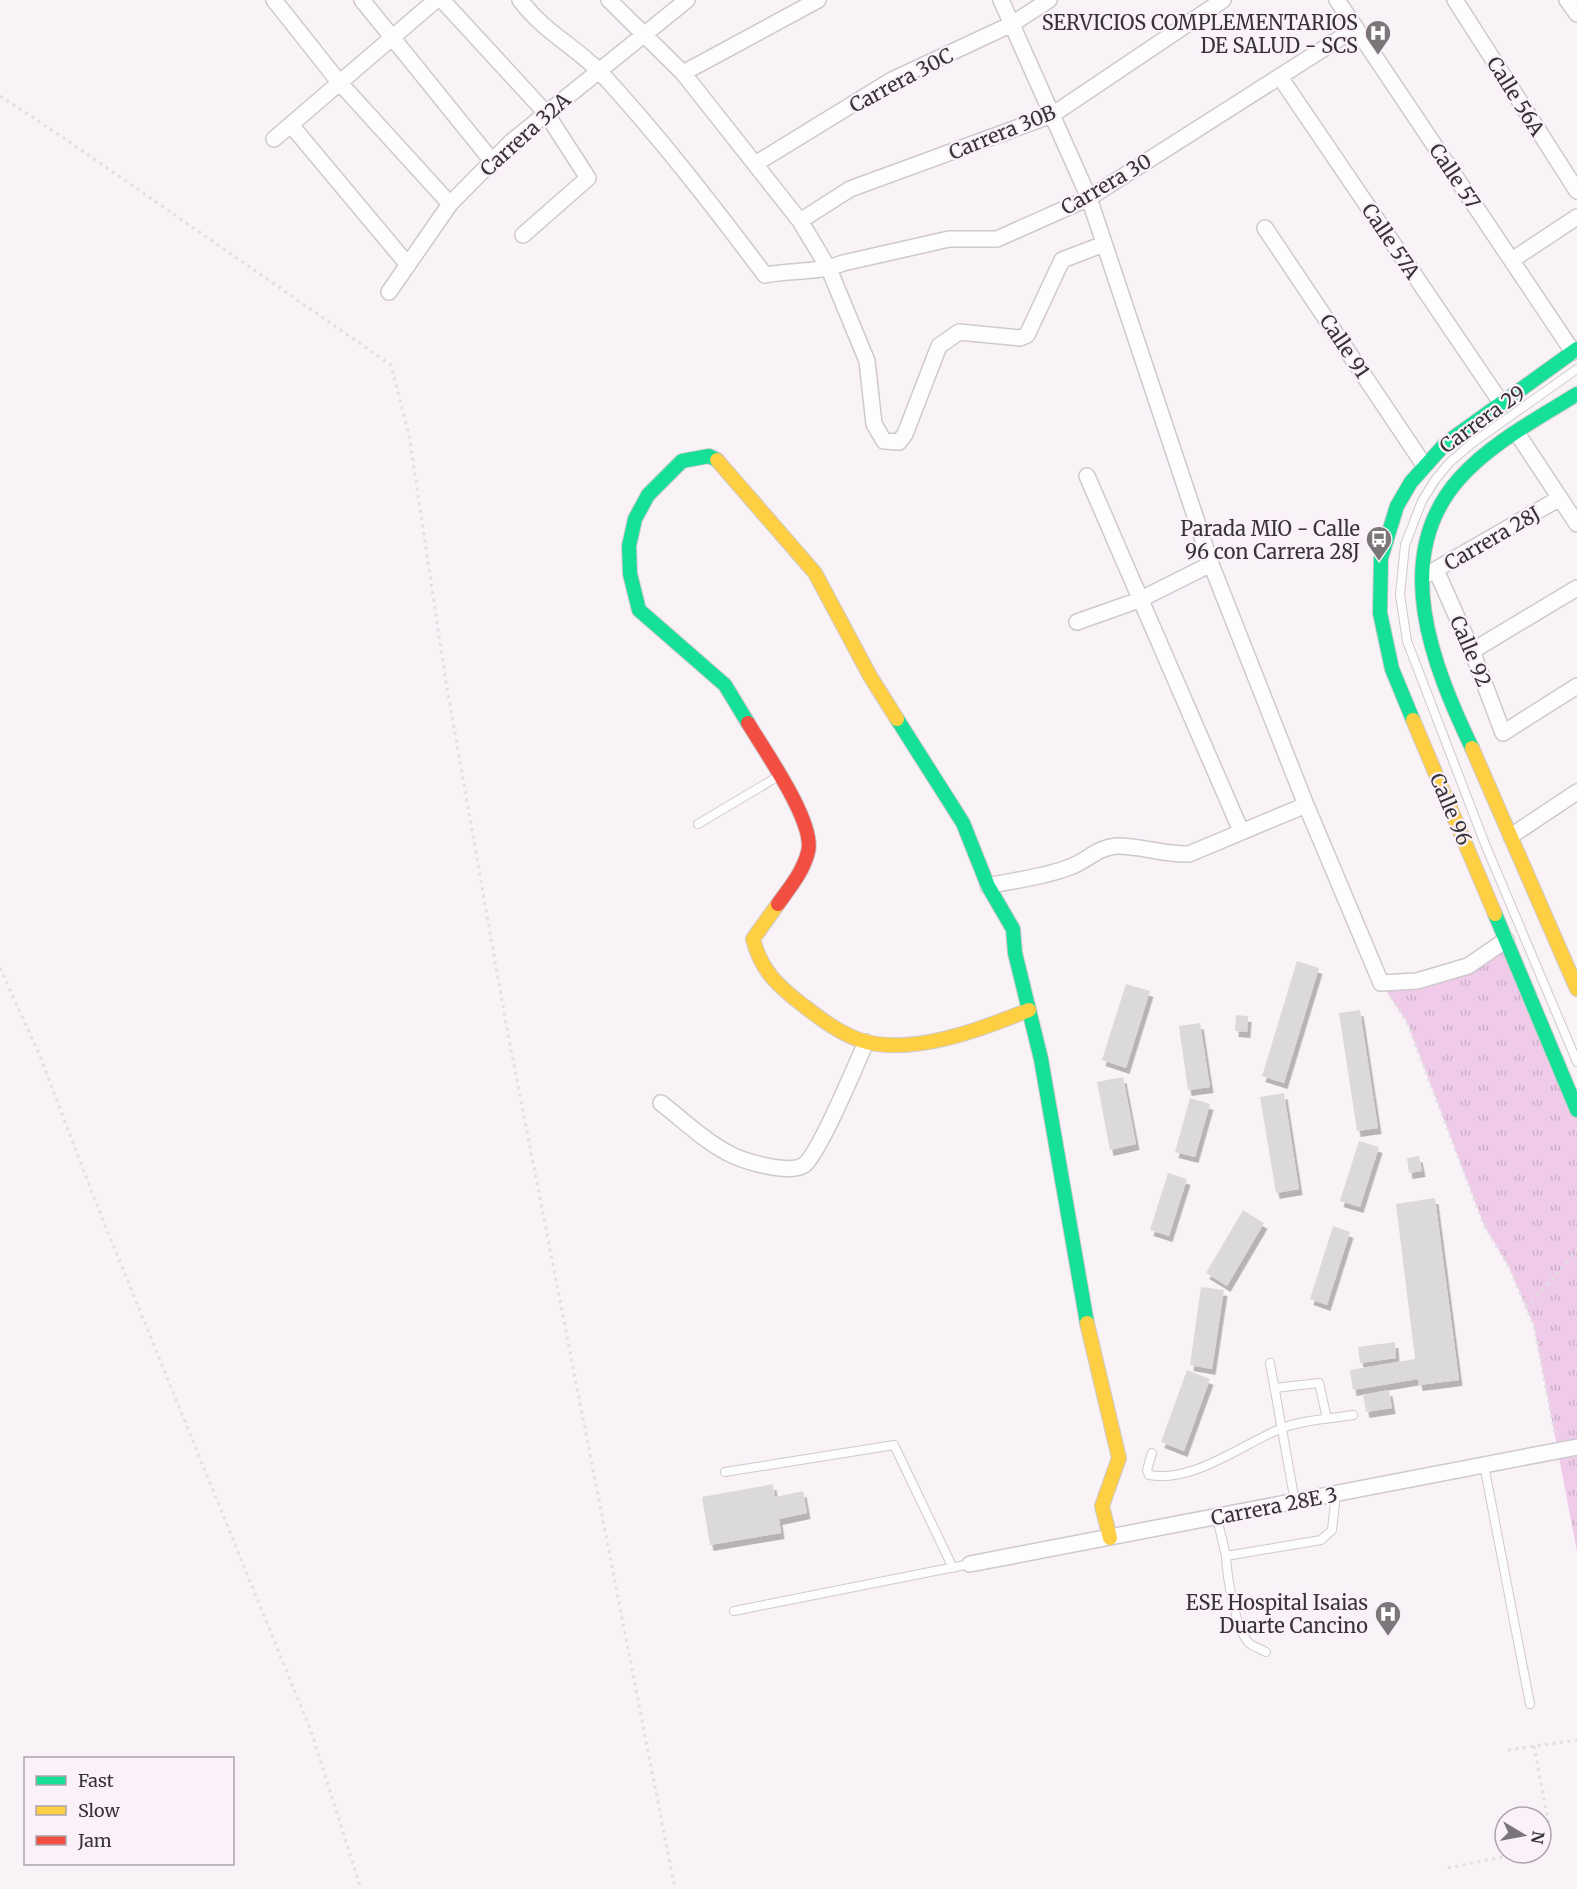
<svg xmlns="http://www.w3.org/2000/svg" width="1577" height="1889" font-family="Merriweather,serif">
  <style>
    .park { fill: url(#park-tufts) }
    .building { fill: #dcd9d9; filter: url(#shadow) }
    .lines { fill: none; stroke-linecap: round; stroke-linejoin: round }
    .lane-casing { stroke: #cec9cd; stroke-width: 10 }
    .street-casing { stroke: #cec9cd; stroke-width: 18 }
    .fast-casing { stroke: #cec9cd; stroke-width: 16 }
    .slow-casing { stroke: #cec9cd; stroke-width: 16 }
    .jam-casing { stroke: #cec9cd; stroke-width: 16 }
    .path { stroke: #e1dfe1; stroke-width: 3; stroke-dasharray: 3 4.5; stroke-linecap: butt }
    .lane { stroke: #fefdfe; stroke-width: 8 }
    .street { stroke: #fefdfe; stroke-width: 15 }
    .fast { stroke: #16e098; stroke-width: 14 }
    .slow { stroke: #ffcf43; stroke-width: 14 }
    .jam { stroke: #f24e42; stroke-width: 14 }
    .labels { text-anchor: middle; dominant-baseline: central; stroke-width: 4.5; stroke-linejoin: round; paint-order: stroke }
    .poi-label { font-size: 20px; fill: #373336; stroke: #fbf1f9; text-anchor: end }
    .street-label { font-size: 20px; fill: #373336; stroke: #fbf1f9 }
  </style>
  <defs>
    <pattern id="park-tufts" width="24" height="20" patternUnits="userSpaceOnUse" patternTransform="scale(1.5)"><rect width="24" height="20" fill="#efcbe9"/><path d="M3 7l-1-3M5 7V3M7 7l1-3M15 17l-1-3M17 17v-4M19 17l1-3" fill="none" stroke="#ceafc8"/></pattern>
    <filter id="shadow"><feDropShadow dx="3.5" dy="6" stdDeviation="0" flood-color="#0004"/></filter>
  </defs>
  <rect width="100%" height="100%" fill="#f9f3f8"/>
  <!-- park -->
  <path class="park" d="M1506 940 1577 1110V1552L1534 1326 1509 1267 1484 1225 1407 1022 1381 983 1417 981Z"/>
  <!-- building -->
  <path class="building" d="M1297 961 1319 968 1284 1083 1262 1076Z
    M1126 984 1150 991 1126 1068 1102 1060Z
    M1360 1010 1378 1128 1357 1131 1339 1013Z
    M1236 1015 1248 1016 1247 1032 1235 1031Z
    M1200 1023 1210 1087 1188 1090 1179 1026Z
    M1123 1077 1136 1144 1110 1150 1097 1082Z
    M1284 1093 1299 1189 1276 1193 1260 1097Z
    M1190 1098 1210 1104 1195 1157 1175 1152Z
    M1359 1141 1379 1147 1360 1207 1340 1201Z
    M1419 1156 1422 1171 1409 1173 1407 1158Z
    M1168 1173 1187 1179 1169 1236 1150 1230Z
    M1435 1198 1459 1380 1419 1385 1418 1379 1353 1390 1350 1370 1415 1359 1396 1204Z
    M1243 1210 1264 1223 1227 1286 1206 1273Z
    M1333 1226 1350 1232 1327 1305 1310 1299Z
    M1201 1287 1224 1290 1212 1369 1190 1365Z
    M1395 1342 1396 1358 1360 1363 1358 1347Z
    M1187 1370 1210 1379 1184 1451 1161 1442Z
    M1389 1390 1392 1408 1366 1412 1363 1395Z
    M773 1484 775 1497 803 1491 807 1513 779 1519 781 1533 710 1545 702 1497Z"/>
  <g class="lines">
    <!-- lane casing -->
    <g class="lane-casing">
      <path id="lane" d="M1577 369 1471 444 1449 463 1435 480 1422 501 1405 545 1400 595 1407 641 1485 844 1577 1062
        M698 824 777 777
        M1270 1363 1295 1502
        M1274 1388 1319 1383 1327 1419
        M1152 1453 1147 1470 1149 1475C1193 1483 1241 1445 1280 1429 1301 1420 1330 1419 1353 1415
        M1484 1465 1530 1704
        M725 1472 894 1445 953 1568
        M1217 1518 1226 1556
        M734 1611 970 1564
        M1266 1652C1261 1649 1253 1647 1249 1643 1235 1629 1227 1576 1226 1556L1321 1540 1332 1530 1336 1494"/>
    </g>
    <!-- street casing -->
    <g class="street-casing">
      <path id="street" d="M274 0 339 82 450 204
        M362 0 492 161
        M442 0 546 113 588 178 523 235
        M520 0C545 33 575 46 601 73 660 137 713 206 765 275 791 270 819 273 843 263L949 239H997L1089 198 1356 28
        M609 0 683 73 800 221 829 269 867 361 874 424 884 441 899 442 905 434 939 346 959 332 1020 338 1027 335 1062 260 1104 244
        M1001 0 1089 198 1211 564 1306 805 1381 983 1417 981 1468 966 1506 940
        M1337 0 1573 352
        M1455 0 1577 191
        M1567 0 1577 14
        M683 73 818 0
        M1280 77 1502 404
        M291 125 408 265
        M274 139 436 0
        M755 164 892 80 1012 24 1049 0
        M800 221 850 189 1052 115 1223 0
        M1265 228 1424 465
        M1512 260 1577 217
        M389 292 450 204 511 142 687 0
        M1517 433 1577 524
        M1087 476 1241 831
        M1436 570 1472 651 1503 733 1577 686
        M1428 574 1560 498
        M1077 622 1139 600 1211 564
        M1472 651 1577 588
        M1511 836 1577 792
        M988 886C1015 880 1045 877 1070 867 1087 861 1096 848 1116 846 1137 845 1165 855 1189 854L1306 805
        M661 1103C682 1119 704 1141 728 1153 742 1161 789 1175 804 1165 819 1154 856 1065 866 1042
        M970 1564 1577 1447"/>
    </g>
    <!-- fast casing -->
    <g class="fast-casing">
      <path id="fast" d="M717 460 709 456 682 461 648 495 635 519 629 546 630 574 639 610 725 685 748 723
        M897 719 963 823 988 886 1013 929 1015 953 1041 1059 1087 1323
        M1413 720 1392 669 1380 613 1381 558 1397 506 1411 482 1446 443 1577 349
        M1472 748C1433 666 1389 558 1459 479 1491 443 1537 419 1577 394
        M1495 914 1577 1110"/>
    </g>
    <!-- slow casing -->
    <g class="slow-casing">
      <path id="slow" d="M717 460 815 573 870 676 897 719
        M1413 720 1495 914
        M1472 748 1577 989
        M778 904 753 939C761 971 779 987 804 1006 821 1019 839 1033 860 1040 910 1057 982 1029 1029 1010
        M1087 1323 1119 1458 1102 1506 1110 1538"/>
    </g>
    <!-- jam casing -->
    <g class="jam-casing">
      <path id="jam" d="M748 723C764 750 816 823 808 852 803 872 790 887 778 904"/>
    </g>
    <!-- path -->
    <path class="path" d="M0 96 61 136 391 365 409 435 446 682 507 1029 675 1889
      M0 968 40 1056 96 1203 311 1731 361 1889
      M1391 997 1407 1022 1484 1225 1509 1267 1534 1326 1555 1435
      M1525 1306 1532 1302 1577 1250
      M1534 1746 1549 1825 1547 1838 1541 1846
      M1508 1750 1577 1740
      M1448 1868 1521 1853"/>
    <!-- lane -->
    <use href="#lane" class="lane"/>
    <!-- street -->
    <use href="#street" class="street"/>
    <!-- fast -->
    <use href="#fast" class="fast"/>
    <!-- slow -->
    <use href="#slow" class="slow"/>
    <!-- jam -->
    <use href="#jam" class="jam"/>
  </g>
  <!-- icons -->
  <defs>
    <g id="hospital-pin" transform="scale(1.35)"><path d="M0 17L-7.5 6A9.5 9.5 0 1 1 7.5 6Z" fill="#7b767a" stroke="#fbf1f9"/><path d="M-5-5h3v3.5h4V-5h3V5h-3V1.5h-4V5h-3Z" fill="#fff"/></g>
    <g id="bus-pin" transform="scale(1.35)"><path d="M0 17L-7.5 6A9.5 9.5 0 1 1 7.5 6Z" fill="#7b767a" stroke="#fbf1f9"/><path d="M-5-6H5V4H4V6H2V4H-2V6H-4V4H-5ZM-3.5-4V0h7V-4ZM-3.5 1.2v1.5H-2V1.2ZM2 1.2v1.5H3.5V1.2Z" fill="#fff"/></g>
  </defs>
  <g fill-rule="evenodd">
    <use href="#hospital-pin" x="1378" y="33"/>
    <use href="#bus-pin" x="1379" y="539"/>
    <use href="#hospital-pin" x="1388" y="1614"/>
  </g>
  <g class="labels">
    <!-- poi labels -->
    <g class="poi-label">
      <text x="1358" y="22">SERVICIOS COMPLEMENTARIOS<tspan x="1358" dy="23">DE SALUD - SCS</tspan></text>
      <text x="1360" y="528">Parada MIO - Calle<tspan x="1360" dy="23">96 con Carrera 28J</tspan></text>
      <text x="1368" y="1602">ESE Hospital Isaias<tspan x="1368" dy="23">Duarte Cancino</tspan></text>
    </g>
    <!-- street labels -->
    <g class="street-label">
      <text transform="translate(901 80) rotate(-28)">Carrera 30C</text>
      <text transform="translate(1516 96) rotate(58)">Calle 56A</text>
      <text transform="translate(1002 132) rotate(-22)">Carrera 30B</text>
      <text transform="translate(525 134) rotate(-42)">Carrera 32A</text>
      <text transform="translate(1455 176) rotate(56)">Calle 57</text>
      <text transform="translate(1106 184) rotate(-30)">Carrera 30</text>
      <text transform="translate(1391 241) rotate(56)">Calle 57A</text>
      <text transform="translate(1345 346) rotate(56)">Calle 91</text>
      <text transform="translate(1482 419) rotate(-36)">Carrera 29</text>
      <text transform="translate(1492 538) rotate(-30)">Carrera 28J</text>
      <text transform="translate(1471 651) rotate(67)">Calle 92</text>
      <text transform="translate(1451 809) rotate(67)">Calle 96</text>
      <text transform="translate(1274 1506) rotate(-11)">Carrera 28E 3</text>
    </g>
  </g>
  <!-- legend -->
  <rect x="24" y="1757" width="210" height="108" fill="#fbf1f9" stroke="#ada5ab" stroke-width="1.5"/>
  <rect x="36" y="1776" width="30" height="9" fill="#16e098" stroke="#ada5ab" stroke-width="1.5"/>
  <text x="78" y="1787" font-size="18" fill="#373336">Fast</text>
  <rect x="36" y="1806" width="30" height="9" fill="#ffcf43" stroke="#ada5ab" stroke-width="1.5"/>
  <text x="78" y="1817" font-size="18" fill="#373336">Slow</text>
  <rect x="36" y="1836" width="30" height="9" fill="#f24e42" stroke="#ada5ab" stroke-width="1.5"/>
  <text x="78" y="1847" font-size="18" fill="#373336">Jam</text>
  <!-- north arrow -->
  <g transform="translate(1523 1835) rotate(100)"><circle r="28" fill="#fbf1f9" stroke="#ada5ab" stroke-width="1.5"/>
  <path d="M0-4.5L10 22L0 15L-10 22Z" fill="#7b767a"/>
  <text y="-9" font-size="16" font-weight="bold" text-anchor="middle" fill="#373336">N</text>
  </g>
</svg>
